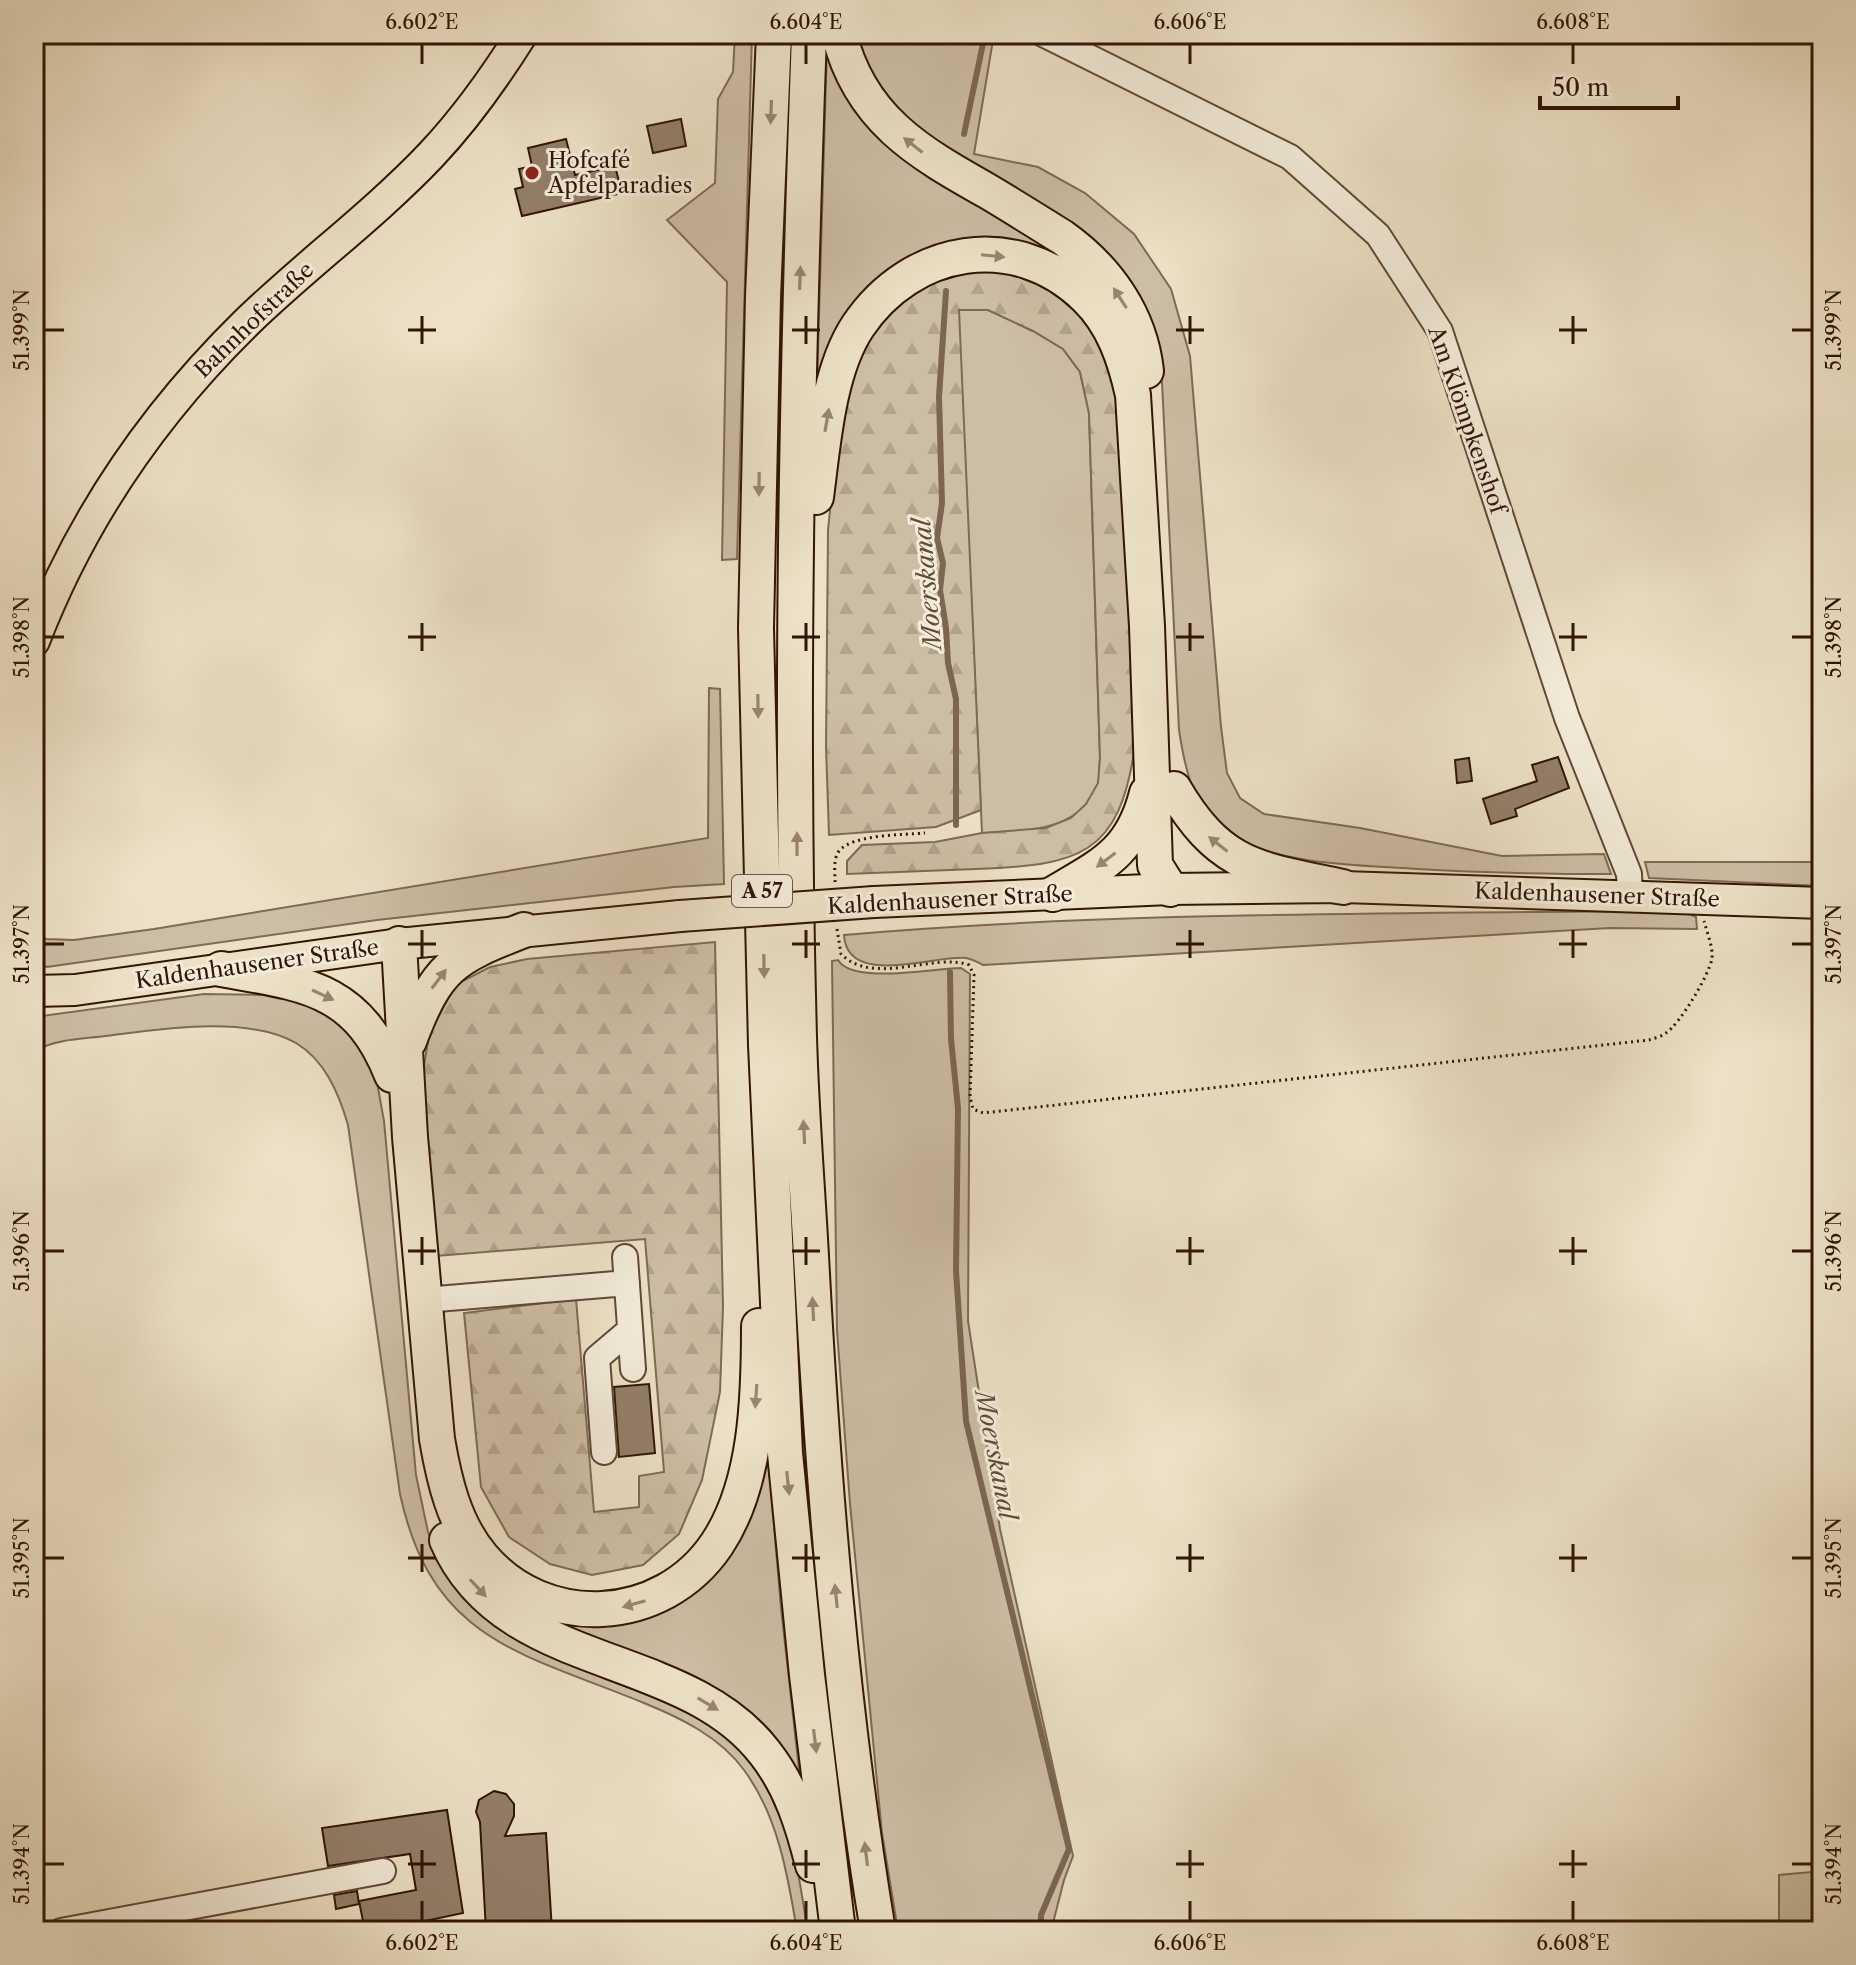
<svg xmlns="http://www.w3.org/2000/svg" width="1856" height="1965" font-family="'Libre Caslon Text',serif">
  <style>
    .green { fill: #ccbea5; stroke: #7e6a56; stroke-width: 2 }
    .forest { fill: url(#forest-firs); stroke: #7e6a56; stroke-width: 2 }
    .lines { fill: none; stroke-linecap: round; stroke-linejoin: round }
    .stream { stroke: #7b6652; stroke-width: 6 }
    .building { fill: #927f6a; stroke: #311506; stroke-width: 2 }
    .minor-casing { stroke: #604836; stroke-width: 28 }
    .major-casing { stroke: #311506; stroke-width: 34 }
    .highway-casing { stroke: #311506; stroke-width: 38 }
    .path { stroke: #311506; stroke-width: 3; stroke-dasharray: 2 4; stroke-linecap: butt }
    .minor { stroke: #f3ecda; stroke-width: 24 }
    .major { stroke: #ece1c6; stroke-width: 30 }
    .highway { stroke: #ece1c6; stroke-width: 34 }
    .major-bridge-casing { stroke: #311506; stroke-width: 34; stroke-linecap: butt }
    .major-bridge { stroke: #ece1c6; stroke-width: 30 }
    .oneway { fill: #988570 }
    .ticks { fill: none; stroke: #311506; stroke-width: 3 }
    .poi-dot { fill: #8f2418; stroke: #f3ecda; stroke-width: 3 }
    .labels { text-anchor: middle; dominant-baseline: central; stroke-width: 6; stroke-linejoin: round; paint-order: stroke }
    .shield { fill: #f3ecda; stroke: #6b5646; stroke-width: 2 }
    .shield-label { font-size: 20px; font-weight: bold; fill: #311506 }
    .poi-label { font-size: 22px; fill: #311506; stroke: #f3ecda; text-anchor: start }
    .street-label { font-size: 22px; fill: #311506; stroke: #f3ecda }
    .water-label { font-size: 24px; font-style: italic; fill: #624b39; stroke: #f3ecda }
    .neatline { fill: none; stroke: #311506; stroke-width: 3 }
    .ticks-label { font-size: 20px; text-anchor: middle; fill: #311506 }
  </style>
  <defs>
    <pattern id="forest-firs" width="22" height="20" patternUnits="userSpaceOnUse" patternTransform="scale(2)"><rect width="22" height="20" fill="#ccbea5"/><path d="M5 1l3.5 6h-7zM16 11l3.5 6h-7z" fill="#b0a28d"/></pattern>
  </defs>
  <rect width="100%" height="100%" fill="#ece1c6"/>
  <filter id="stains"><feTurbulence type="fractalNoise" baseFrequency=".0025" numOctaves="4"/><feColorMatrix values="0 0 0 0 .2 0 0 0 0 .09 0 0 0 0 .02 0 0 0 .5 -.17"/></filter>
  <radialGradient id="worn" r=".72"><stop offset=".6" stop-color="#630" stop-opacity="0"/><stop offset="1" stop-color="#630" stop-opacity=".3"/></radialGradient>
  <!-- green -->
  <path class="green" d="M735 34H752L737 559 722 560 727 282 667 220 715 183 718 99 733 72Z
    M850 34H994L974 154 1038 167 1085 193 1134 234 1171 289 1190 356 1221 727 1227 773 1240 798 1264 814 1360 828 1502 856 1604 854 1611 874C1542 874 1473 873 1404 868 1350 865 1272 864 1227 832 1192 807 1185 769 1179 730L1162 382 1149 318 921 138 876 90Z
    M827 46 845 79 1086 267 1025 252 816 417Z
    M958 310H988L1033 331 1063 349 1080 372 1089 413 1100 758C1099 766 1100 776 1098 784 1080 833 1025 830 982 833Z
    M709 688 720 689 724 884 674 887 377 920 47 967 34 962V930L46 939 74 940 154 929 708 838Z
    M1645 862H1822V886L1649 878Z
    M1639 911 1685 912 1696 917 1697 929 1610 928 983 965C977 962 972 959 966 958 933 955 847 988 844 935 1108 912 1374 914 1639 911Z
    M838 960C853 985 934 968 961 968L970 974 968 1321 1000 1529 1073 1856 1064 1880 1051 1931H898L882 1833 850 1504 837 1330 832 961Z
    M204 994 275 995 312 1004 350 1031 376 1077 384 1121 416 1475 428 1532 436 1552 683 1706 742 1747 775 1794 794 1849 808 1931H797C788 1876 778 1816 744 1770 720 1737 681 1718 644 1703 523 1653 432 1642 400 1494L348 1125C339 1094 325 1060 296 1043 246 1015 161 1029 106 1036 82 1039 56 1039 34 1051V1017Z
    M764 1410 781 1608 802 1796 779 1759 559 1635 516 1596 681 1589Z
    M1822 1871V1931H1779V1875Z"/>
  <!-- forest -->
  <path class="forest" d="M978 267 1035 277 1079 309 1104 351 1119 395 1126 453 1135 745C1120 857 1078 865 976 869 933 871 890 872 847 874V861L862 845 935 842 982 833 1046 828 1071 818 1086 804 1098 783 1100 758 1089 413 1080 372 1063 349 1033 331 988 310H959L981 810 936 827 829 835 826 747 828 530 836 452 847 390 868 336 916 286Z
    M715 942 723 1307 720 1392 702 1480 679 1534 643 1565 592 1575 550 1564 509 1537 481 1487 464 1313 576 1299 594 1512 639 1507V1476L664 1472 645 1239 436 1256 421 1084 429 1035 455 985 490 967 527 959Z"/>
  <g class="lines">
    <!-- stream -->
    <path class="stream" d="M964 134 985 34
      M946 291 939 397 942 503 937 538 943 563 940 590 946 628 948 663 956 699V825
      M950 972 951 1039 958 1108 956 1271 966 1421 1069 1849 1041 1915V1931"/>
  </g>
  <!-- building -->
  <path class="building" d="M681 119 686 146 653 153 647 126Z
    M566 139 575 175 615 166 622 193 522 216 515 189 523 187 519 169 532 166 528 148Z
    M1558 757 1569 788 1515 809 1517 816 1491 824 1483 799 1537 781 1532 765Z
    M1469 758 1472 781 1457 783 1455 760Z
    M649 1384 655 1453 619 1457 614 1387Z
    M494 1791 506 1794 514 1804V1816L505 1836 546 1833 552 1931H486L480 1822 476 1812 479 1800Z
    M447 1810 463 1913 425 1921 426 1931H365L359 1901 416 1890 410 1854 328 1866 322 1828Z
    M357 1891 359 1904 336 1909 334 1895Z"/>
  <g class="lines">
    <!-- minor casing -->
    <g class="minor-casing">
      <path id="minor" d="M1043 34 1290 157 1378 235 1440 331 1567 718 1629 874 1630 895
        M625 1257 633 1369
        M425 1300 627 1283
        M604 1452 597 1358 630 1330
        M61 1931 383 1871"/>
    </g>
    <!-- major casing -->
    <g class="major-casing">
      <path id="major" d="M34 641C81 519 154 413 247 322 307 264 374 215 431 155 466 118 495 77 522 34
        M874 902 1170 889 1343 887 1822 903
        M34 991 75 990 399 944 680 916"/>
    </g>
    <!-- highway casing -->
    <g class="highway-casing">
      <path id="highway" d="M774 34 763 297 756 628 766 1045 785 1453 807 1675 838 1931
        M809 34C797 368 790 703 799 1037 801 1110 807 1183 811 1256 823 1482 841 1708 878 1931
        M839 34C860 119 918 152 989 192 1014 207 1038 222 1062 237 1107 269 1140 315 1146 371
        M816 497C823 444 828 371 858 326 911 247 1015 228 1086 297 1113 323 1125 359 1133 395L1147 626 1155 865 1170 889
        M1174 789C1221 869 1259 869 1343 887
        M1053 894C1102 865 1132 853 1147 793
        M399 944 410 1137 437 1439C444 1480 454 1524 482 1557 544 1631 662 1626 717 1544 757 1484 759 1397 759 1326
        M221 969C305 984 357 987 392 1075
        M409 1041C437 966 452 958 524 930
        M447 1540C504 1673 684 1647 765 1753 791 1786 803 1825 813 1865"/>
    </g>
    <!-- path -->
    <path class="path" d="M835 882C835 872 833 859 839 851 853 834 904 835 925 833
      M837 929 841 954C874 987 934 952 969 965L974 975 970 1097 973 1109 983 1113 1649 1040C1654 1038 1661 1037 1666 1033 1679 1025 1710 974 1712 958 1713 946 1707 933 1704 921"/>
    <!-- minor -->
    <use href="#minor" class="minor"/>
    <!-- major -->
    <use href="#major" class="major"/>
    <!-- highway -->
    <use href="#highway" class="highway"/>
    <!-- major-bridge casing -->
    <g class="major-bridge-casing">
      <path id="major-bridge" d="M680 916 874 902"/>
    </g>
    <!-- major-bridge -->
    <use href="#major-bridge" class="major-bridge"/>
  </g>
  <!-- one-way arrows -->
  <defs><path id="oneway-solid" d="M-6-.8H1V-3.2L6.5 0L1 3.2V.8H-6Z" transform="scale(2)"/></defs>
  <g class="oneway">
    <use href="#oneway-solid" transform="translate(771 112) rotate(92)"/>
    <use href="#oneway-solid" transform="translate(913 145) rotate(-142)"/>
    <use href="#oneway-solid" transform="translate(993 256) rotate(6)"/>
    <use href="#oneway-solid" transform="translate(800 278) rotate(-88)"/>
    <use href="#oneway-solid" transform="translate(1120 298) rotate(-123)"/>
    <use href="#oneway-solid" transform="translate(827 420) rotate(-80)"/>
    <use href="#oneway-solid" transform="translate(759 484) rotate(91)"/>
    <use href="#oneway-solid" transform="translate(758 706) rotate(89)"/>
    <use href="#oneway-solid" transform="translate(797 844) rotate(-90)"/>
    <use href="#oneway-solid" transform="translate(1218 844) rotate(-142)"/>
    <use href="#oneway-solid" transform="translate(1106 860) rotate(143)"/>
    <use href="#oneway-solid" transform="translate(764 966) rotate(89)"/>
    <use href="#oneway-solid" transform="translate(439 979) rotate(-53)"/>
    <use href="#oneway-solid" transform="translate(323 995) rotate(25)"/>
    <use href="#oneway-solid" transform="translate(804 1132) rotate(-93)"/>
    <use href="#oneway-solid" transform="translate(813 1309) rotate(-93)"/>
    <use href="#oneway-solid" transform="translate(756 1396) rotate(94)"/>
    <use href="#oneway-solid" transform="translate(788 1483) rotate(84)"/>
    <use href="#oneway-solid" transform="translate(478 1588) rotate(47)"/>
    <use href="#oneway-solid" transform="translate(836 1596) rotate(-96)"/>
    <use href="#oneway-solid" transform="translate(634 1604) rotate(164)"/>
    <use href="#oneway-solid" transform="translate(708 1704) rotate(31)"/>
    <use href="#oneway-solid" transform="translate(815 1741) rotate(83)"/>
    <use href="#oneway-solid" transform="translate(866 1854) rotate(-97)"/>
  </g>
  <!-- ticks -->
  <path class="ticks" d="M422 44V64M806 44V64M1190 44V64M1573 44V64M422 316V344M806 316V344M1190 316V344M1573 316V344M44 330H64M408 330H436M792 330H820M1176 330H1204M1559 330H1587M1792 330H1812M422 623V651M806 623V651M1190 623V651M1573 623V651M44 637H64M408 637H436M792 637H820M1176 637H1204M1559 637H1587M1792 637H1812M422 930V958M806 930V958M1190 930V958M1573 930V958M44 944H64M408 944H436M792 944H820M1176 944H1204M1559 944H1587M1792 944H1812M422 1237V1265M806 1237V1265M1190 1237V1265M1573 1237V1265M44 1251H64M408 1251H436M792 1251H820M1176 1251H1204M1559 1251H1587M1792 1251H1812M422 1544V1572M806 1544V1572M1190 1544V1572M1573 1544V1572M44 1558H64M408 1558H436M792 1558H820M1176 1558H1204M1559 1558H1587M1792 1558H1812M422 1850V1878M806 1850V1878M1190 1850V1878M1573 1850V1878M44 1864H64M408 1864H436M792 1864H820M1176 1864H1204M1559 1864H1587M1792 1864H1812M422 1901V1921M806 1901V1921M1190 1901V1921M1573 1901V1921"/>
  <!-- markers -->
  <circle class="poi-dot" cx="532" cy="173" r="8"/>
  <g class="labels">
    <!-- shield labels -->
    <rect class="shield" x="732" y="875" width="60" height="32" rx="6"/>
    <g class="shield-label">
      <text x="762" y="891">A 57</text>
    </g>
    <!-- poi labels -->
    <g class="poi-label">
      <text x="548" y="160">Hofcafé<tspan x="548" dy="25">Apfelparadies</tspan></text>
    </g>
    <!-- street labels -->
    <g class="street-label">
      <text transform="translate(254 320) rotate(-44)">Bahnhofstraße</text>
      <text transform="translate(1467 420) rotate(71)">Am Klömpkenshof</text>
      <text transform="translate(1597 895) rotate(2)">Kaldenhausener Straße</text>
      <text transform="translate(950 900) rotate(-3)">Kaldenhausener Straße</text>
      <text transform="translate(257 964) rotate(-8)">Kaldenhausener Straße</text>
    </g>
    <!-- water labels -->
    <g class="water-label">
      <text transform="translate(927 584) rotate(-95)">Moerskanal</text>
      <text transform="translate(996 1455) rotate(79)">Moerskanal</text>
    </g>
  </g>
  <!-- margin -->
  <rect width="1856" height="1965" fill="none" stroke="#ece1c6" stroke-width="88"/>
  <!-- scale -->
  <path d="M1540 96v12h138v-12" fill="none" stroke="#311506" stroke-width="4"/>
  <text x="1552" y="96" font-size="24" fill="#311506" stroke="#f3ecda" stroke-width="6" paint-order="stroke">50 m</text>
  <rect x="44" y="44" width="1768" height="1877" class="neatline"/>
  <g class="ticks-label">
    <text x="422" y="29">6.602°E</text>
    <text x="806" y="29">6.604°E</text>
    <text x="1190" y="29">6.606°E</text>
    <text x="1573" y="29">6.608°E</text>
    <text transform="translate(22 330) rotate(-90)" y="7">51.399°N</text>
    <text transform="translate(1834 330) rotate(-90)" y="7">51.399°N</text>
    <text transform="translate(22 637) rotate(-90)" y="7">51.398°N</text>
    <text transform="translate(1834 637) rotate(-90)" y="7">51.398°N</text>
    <text transform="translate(22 944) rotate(-90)" y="7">51.397°N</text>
    <text transform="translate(1834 944) rotate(-90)" y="7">51.397°N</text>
    <text transform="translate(22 1251) rotate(-90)" y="7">51.396°N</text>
    <text transform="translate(1834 1251) rotate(-90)" y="7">51.396°N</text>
    <text transform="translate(22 1558) rotate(-90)" y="7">51.395°N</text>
    <text transform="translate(1834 1558) rotate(-90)" y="7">51.395°N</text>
    <text transform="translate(22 1864) rotate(-90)" y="7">51.394°N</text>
    <text transform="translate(1834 1864) rotate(-90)" y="7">51.394°N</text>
    <text x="422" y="1950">6.602°E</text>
    <text x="806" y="1950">6.604°E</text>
    <text x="1190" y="1950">6.606°E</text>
    <text x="1573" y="1950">6.608°E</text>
  </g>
  <rect width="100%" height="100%" filter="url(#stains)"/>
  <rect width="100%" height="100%" fill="url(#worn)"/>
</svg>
